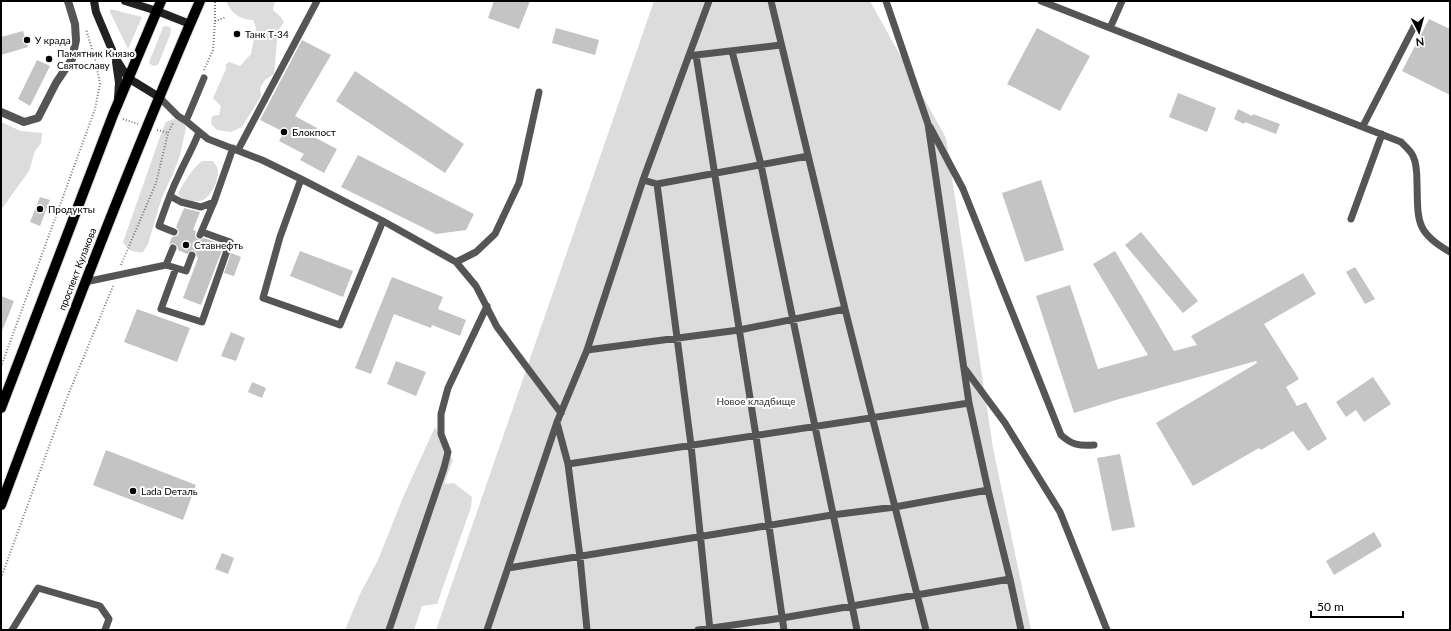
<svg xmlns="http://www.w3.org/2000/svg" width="1451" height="631" font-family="Lato,sans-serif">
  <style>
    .green { fill: #dcdcdc }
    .building { fill: #c4c4c4 }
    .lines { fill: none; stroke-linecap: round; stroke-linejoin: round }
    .primary-casing { stroke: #dbdbdb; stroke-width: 12 }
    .path { stroke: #777; stroke-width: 2; stroke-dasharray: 1 2; stroke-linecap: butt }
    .lane { stroke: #555; stroke-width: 7 }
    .street { stroke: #555; stroke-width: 8 }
    .secondary { stroke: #222; stroke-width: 8 }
    .primary { stroke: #000; stroke-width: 10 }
    .poi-dot { fill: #000; stroke: #fff; stroke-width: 1.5 }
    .labels { text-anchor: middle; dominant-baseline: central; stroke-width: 4; stroke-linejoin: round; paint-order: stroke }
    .poi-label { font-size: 10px; fill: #000; stroke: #fff; text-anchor: start }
    .street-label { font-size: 10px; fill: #000; stroke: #fff }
    .park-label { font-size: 10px; fill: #333; stroke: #fff }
  </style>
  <rect width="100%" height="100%" fill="#fff"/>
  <!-- green -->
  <path class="green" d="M226 1H276L274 4 273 10 281 17 284 22 276 35 277 42 274 74 265 80 260 88 261 96 242 127 231 132 217 130 211 124 212 116 219 115 221 106 213 98 226 69V64L229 62 240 66 251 54 256 28 253 20C239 19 232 14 226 1Z
    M654 1H870L946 138 993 448 1031 630H436Z
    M110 9 142 17 128 49 110 12Z
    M165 26 170 27 171 29 170 35 158 65 153 66 149 63 150 60 163 27Z
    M173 119 179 120 184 124 186 128 180 155 173 174 162 197 148 244 143 252C133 253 128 250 123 242L161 134 166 122Z
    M1 122 21 131 42 133 41 143 35 151 29 171 1 210Z
    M202 161H213C214 163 216 165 217 167 221 176 212 196 203 200 196 203 188 200 181 199L178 193C185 181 192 169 202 161Z
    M435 427 453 460 444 484 454 483 472 497 471 507 437 604 422 606 414 630H345L360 594 378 560 404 495Z"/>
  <!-- building -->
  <path class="building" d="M494 1H530L519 29 488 18Z
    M1429 19 1450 29V95L1402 71Z
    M556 28 599 40 595 55 552 43Z
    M1037 28 1090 56 1060 111 1007 84Z
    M23 31 28 47 1 55V37Z
    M302 40 331 55 295 116 317 128 312 136 337 149 324 173 300 160 304 154 279 141 284 132 260 120Z
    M37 60 50 66 30 106 18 99Z
    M355 71 464 144 445 173 336 101Z
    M1178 93 1216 108 1207 132 1169 117Z
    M1238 109 1252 116 1253 114 1280 124 1276 134 1245 122 1244 124 1234 119Z
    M358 155 474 214 466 230 436 234 341 187Z
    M1041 180 1064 250 1025 262 1002 193Z
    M40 197 50 200 40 226 30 222Z
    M184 208 200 212 193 230 196 231 195 235 196 238 200 240 204 238 224 245 201 305 183 298 198 258 197 257 196 252 192 250 187 254 178 250V247L175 244 172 243 169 245 172 237 177 236 179 233 178 229 176 227Z
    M1141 232 1198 301 1183 313 1125 245Z
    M300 251 353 271 343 297 290 276Z
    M1115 251 1174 351 1197 345 1191 336 1303 273 1316 294 1264 324 1299 379 1286 387 1297 406 1306 402 1327 439 1308 451 1293 431 1261 450 1259 448 1193 486 1156 423 1257 363 1256 361 1116 400 1074 413 1036 296 1070 285 1098 369 1148 355 1093 264Z
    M231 253 241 257 234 276 224 273Z
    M1355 267 1375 299 1365 304 1346 272Z
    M392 277 443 297 438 309 466 320 460 336 432 325 431 328 394 314 371 374 355 368Z
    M1 296 14 301 2 331H1Z
    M137 309 190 328 177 362 124 342Z
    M231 332 245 338 236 361 221 356Z
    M396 361 426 372 416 396 387 384Z
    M1373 377 1391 404 1364 422 1356 410 1346 417 1336 402Z
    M252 382 266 388 262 398 248 392Z
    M106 450 196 485 183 520 93 485Z
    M1120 454 1135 527 1112 531 1097 458Z
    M1374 532 1382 546 1334 575 1326 561Z
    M222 553 234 558 228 574 215 569Z"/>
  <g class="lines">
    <!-- primary casing -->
    <g class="primary-casing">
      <path id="primary" d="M1 408 113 115 161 1
        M1 505C64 336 128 167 200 1"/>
    </g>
    <!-- path -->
    <path class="path" d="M215 21 226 17
      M204 70 213 50 215 21V1
      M123 119 138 124
      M157 130 168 133
      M121 265 156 183 168 133 173 123
      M1 367 95 109 100 84 96 63 86 29
      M1 578 66 400 113 286"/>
    <!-- lane -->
    <path class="lane" d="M771 1 845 309 926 630
      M886 1 928 124 969 403 988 490 1010 579 1021 630
      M1041 1 1401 142C1405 146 1411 151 1413 156 1417 164 1417 174 1417 183 1418 221 1415 232 1450 252
      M1110 28 1122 1
      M732 51 761 165 857 630
      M696 55 781 45
      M689 56 696 55 756 436 784 630
      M159 97 178 116 186 121 208 139 262 160 301 179 383 221 456 262 476 252 495 234 519 183 539 92
      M186 121 204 78
      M1363 126 1416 23
      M930 127 963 189 1061 435C1072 445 1079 446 1094 445
      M238 150 317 1
      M301 179 280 237 263 298 340 325 383 221
      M643 180 657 184 691 445 710 630
      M657 184 808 156
      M170 196 181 202 201 207 214 202
      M1351 219 1382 134
      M174 232 159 226C165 209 170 193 178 177 185 161 193 148 199 132
      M200 235 214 202 233 148
      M173 248 166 265 186 271 192 255
      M456 262 476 286 497 327 561 413
      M176 268 161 309 202 322 230 242 202 232
      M85 282 166 265
      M587 350 739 330 845 309
      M965 369 1005 423 1060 512 1107 630
      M557 423 568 464 580 557 587 630
      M568 464 969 403
      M508 568 832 515 895 507 988 490
      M12 630 38 588 100 606 109 619 105 630
      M389 630 444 468 448 452 441 434V414L448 388 487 306
      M487 630 557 422 587 350 643 180 709 1
      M698 630 782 618 1010 579"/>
    <!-- street -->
    <path class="street" d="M1 112 24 122 38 118 56 83 72 59 76 40 75 24 68 1"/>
    <!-- secondary -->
    <path class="secondary" d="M94 1 96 12 115 57 128 78 159 97
      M125 1 157 11 190 24
      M116 62 119 83 118 98"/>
    <!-- primary -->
    <use href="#primary" class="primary"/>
  </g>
  <!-- markers -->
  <g class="poi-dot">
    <circle cx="237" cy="34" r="4"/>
    <circle cx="27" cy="40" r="4"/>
    <circle cx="49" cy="59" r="4"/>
    <circle cx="284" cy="132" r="4"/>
    <circle cx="40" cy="209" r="4"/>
    <circle cx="186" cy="245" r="4"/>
    <circle cx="133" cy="491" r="4"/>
  </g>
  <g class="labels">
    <!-- poi labels -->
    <g class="poi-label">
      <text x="245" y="34">Танк Т-34</text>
      <text x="35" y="40">У крада</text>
      <text x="57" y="53">Памятник Князю<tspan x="57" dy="12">Святославу</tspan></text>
      <text x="292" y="132">Блокпост</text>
      <text x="48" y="209">Продукты</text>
      <text x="194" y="245">Ставнефть</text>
      <text x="141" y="491">Lada Dеталь</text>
    </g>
    <!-- street labels -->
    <g class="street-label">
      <text transform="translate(77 269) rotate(-69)">проспект Кулакова</text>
    </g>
    <!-- park labels -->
    <g class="park-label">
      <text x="756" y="401">Новое кладбище</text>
    </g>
  </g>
  <!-- border -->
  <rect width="1451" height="631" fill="none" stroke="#000000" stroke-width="4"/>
  <!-- north arrow -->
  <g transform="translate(1419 32) rotate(174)" stroke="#ffffff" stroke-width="3" paint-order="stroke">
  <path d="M0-3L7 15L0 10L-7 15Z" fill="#000000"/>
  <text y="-6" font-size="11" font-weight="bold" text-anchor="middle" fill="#000000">N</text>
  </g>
  <!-- scale -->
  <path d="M1311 611v6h92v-6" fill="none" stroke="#000000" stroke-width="2"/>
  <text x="1317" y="611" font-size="12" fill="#000000" stroke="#ffffff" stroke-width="3" paint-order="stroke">50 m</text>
</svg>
